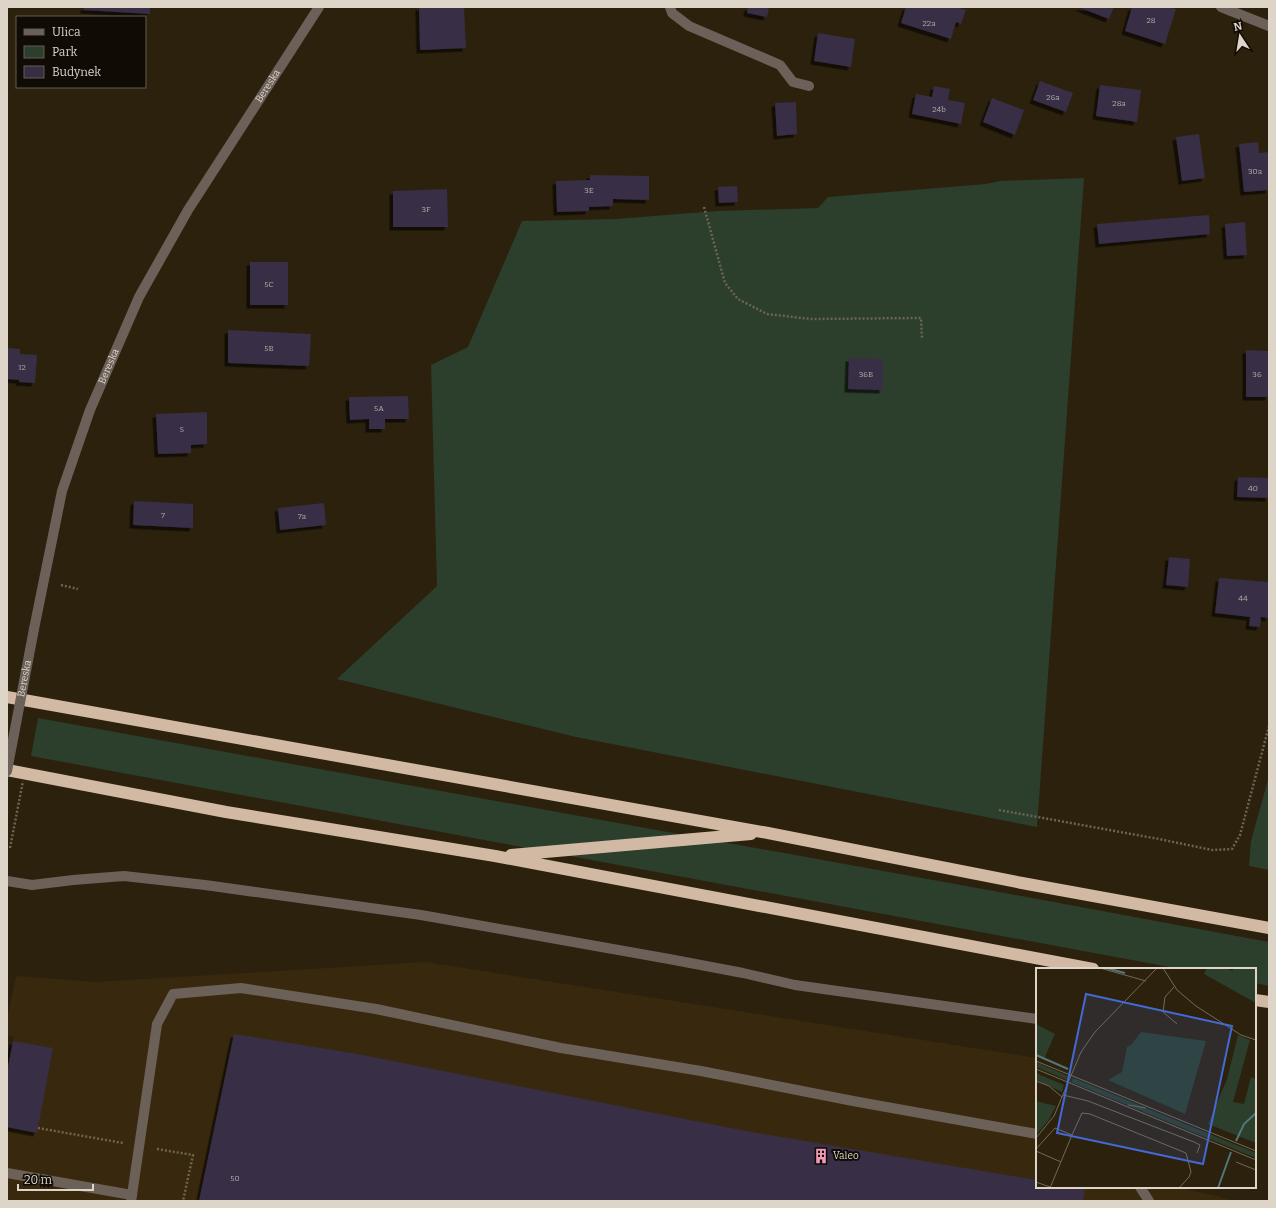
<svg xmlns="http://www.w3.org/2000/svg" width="1276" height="1208" font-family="Bitter,serif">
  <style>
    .built { fill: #38290e }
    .green { fill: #2c3e2c }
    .building { fill: #372e44; filter: url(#shadow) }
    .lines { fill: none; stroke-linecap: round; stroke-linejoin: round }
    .path { stroke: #6d6452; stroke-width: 2.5; stroke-dasharray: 2 2; stroke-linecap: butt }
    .minor { stroke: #6b6159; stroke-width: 10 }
    .highway { stroke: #d2b9a3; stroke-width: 12 }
    .path-bridge { stroke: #6d6452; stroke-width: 2.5; stroke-dasharray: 2 2; stroke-linecap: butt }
    .minor-bridge { stroke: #6b6159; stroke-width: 10 }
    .labels { text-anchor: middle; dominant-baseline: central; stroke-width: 4; stroke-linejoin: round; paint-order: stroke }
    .number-label { font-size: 8px; fill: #b3aba7 }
    .street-label { font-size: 10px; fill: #dcd5c8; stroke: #100b04 }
    .poi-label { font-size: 10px; fill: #dcd5c8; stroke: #100b04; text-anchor: start }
    .inset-river { fill: none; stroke: #527679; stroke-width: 2 }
    .inset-road { fill: none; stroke: #726958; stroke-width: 1 }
    .view { fill: #4369d5; fill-opacity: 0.15; stroke: #4369d5; stroke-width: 2 }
    .inset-edge { fill: none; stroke: #dcd5c8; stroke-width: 2 }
  </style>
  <defs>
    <filter id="shadow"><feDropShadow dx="-3.5" dy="3.5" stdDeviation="0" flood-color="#0009"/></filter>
  </defs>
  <rect width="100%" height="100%" fill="#2c210d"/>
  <!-- built -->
  <path class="built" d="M426 962 1037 1058V1187H1190L1189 1190 1217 1196 1234 1201H7V1072L14 1037 8 1036 7 1020 16 976 97 982Z"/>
  <!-- green -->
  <path class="green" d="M1084 178 1037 827 576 737 337 679 437 586 431 365 468 347 522 221 615 219 717 211 818 208 828 197 986 184 1000 181Z
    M38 718 994 891 1269 942V986L1255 983V969H1180L31 756Z
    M1269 776V870L1249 866 1251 841Z"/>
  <!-- building -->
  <path class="building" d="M84 7H150V14L84 10Z
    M419 7H464L466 48 420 50Z
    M748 7H769L767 17 747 13Z
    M906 7H956L966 10 961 24 956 22 951 39 901 23Z
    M1078 7H1114L1109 19Z
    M1132 7H1169L1176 9 1165 44 1125 31Z
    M818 33 855 39 851 67 814 61Z
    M1040 81 1073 93 1066 112 1033 100Z
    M1100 85 1141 90 1137 122 1096 116Z
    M934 86 950 89 948 100 965 103 961 124 912 114 916 94 932 97Z
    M992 98 1024 110 1015 135 983 122Z
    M796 102 797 134 777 136 775 103Z
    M1199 134 1205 178 1182 181 1176 137Z
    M1258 142 1259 153 1269 152V190L1244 192 1239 144Z
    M590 175 649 176V200L613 199V206L589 207V211L557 212 556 181 590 180Z
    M737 186 738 202 719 203 718 187Z
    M447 189 448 227H393V191Z
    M1209 215 1210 234 1099 244 1097 224Z
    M1245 222 1247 255 1227 256 1225 224Z
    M250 262H288V305H250Z
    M228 330 311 334 309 366 228 363Z
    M7 348 20 349V354L37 355 35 383 19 382V380L7 379Z
    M1246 350 1269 351V397H1246Z
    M849 358 883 359V390L848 389Z
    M408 396 409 419H385V429H369V419L350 420 349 397Z
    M207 412V444L191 445V453L158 454 156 414Z
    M1238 477 1269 478V498L1237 497Z
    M134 501 193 504V528L133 525Z
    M324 503 326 525 280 530 278 508Z
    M1169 557 1190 559 1188 587 1166 585Z
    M1219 578 1269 582V618L1261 617 1260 627 1249 626 1250 617 1215 613Z
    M234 1034 352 1053 751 1132 1037 1180V1187L1085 1188 1083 1201H199Z
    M13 1041 53 1048 37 1133 7 1127V1072Z"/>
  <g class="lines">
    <!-- path -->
    <path class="path" d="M704 207 725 283 738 299 767 314 810 319 921 318 922 338
      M61 585 78 589
      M999 810 1159 839 1212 850 1232 849 1240 835 1269 726
      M38 1128 123 1143
      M157 1149 193 1155 183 1201"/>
    <!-- minor -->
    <g class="minor">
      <path d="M670 7 672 13 689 26 780 65 793 82 809 86"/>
      <path d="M1221 7 1269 26"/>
      <path id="s1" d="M34 629 62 491 90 410 139 297 188 210 319 7"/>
      <path d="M7 881 32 885 73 880 124 876 205 885 421 915 669 959 743 973 795 985 1037 1019"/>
      <path d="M7 1173 132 1195 131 1201"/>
      <path d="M1140 1187 1149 1201"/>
      <path d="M132 1195 157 1024 173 994 241 988 376 1009 561 1048 701 1071 853 1101 1037 1134"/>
    </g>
    <!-- highway -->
    <path class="highway" d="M7 697 768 833 1022 883 1269 928
      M7 770 226 812 495 856 1093 969
      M511 855 751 834
      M1255 1000 1269 1002"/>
    <!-- path-bridge -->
    <path class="path-bridge" d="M10 848 23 781"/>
    <!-- minor-bridge -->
    <path class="minor-bridge" id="s2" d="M7 771 34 629"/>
  </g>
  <!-- icons -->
  <defs>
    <g id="building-bare" transform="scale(1.2)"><path d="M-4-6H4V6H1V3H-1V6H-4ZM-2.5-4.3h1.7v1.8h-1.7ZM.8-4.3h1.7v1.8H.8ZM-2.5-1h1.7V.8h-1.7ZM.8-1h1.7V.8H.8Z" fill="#f09ab7" stroke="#100b04" stroke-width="2.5" paint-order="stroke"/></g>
  </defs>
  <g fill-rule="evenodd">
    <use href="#building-bare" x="821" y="1156"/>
  </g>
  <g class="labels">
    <!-- number labels -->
    <g class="number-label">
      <text x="1151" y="20">28</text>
      <text x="929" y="23">22a</text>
      <text x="1053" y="97">26a</text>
      <text x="1119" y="103">28a</text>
      <text x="939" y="109">24b</text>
      <text x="1255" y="171">30a</text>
      <text x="589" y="190">3E</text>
      <text x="426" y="209">3F</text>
      <text x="269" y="284">5C</text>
      <text x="269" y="348">5B</text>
      <text x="22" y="367">12</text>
      <text x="866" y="374">36B</text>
      <text x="1257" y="374">36</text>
      <text x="379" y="408">5A</text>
      <text x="182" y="429">5</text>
      <text x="1253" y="488">40</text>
      <text x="163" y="515">7</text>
      <text x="302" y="516">7a</text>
      <text x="1243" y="598">44</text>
      <text x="235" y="1178">50</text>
    </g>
    <!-- street labels -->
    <g class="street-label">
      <text stroke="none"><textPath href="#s1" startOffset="597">Bereska</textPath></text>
      <text stroke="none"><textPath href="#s1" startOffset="274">Bereska</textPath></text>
      <text stroke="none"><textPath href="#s2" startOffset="94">Bereska</textPath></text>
    </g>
    <!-- poi labels -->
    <g class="poi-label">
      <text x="833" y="1156">Valeo</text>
    </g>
  </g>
  <!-- overview -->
  <g transform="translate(1036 968)">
    <rect width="220" height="220" fill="#2c210d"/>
    <path d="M171 0H191L196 3 198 0H220V35L168 6ZM0 56 19 66 8 91 0 87ZM105 64 170 73 149 146 72 112 86 104 91 79 95 77ZM202 67 214 72 197 134 208 136 215 109 220 111V175L172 156 191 111ZM0 94 32 108 31 112 0 99ZM0 105 28 117 26 124 0 112ZM37 110 220 185V190L35 114ZM0 133 20 138 12 153 0 167Z" fill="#2c3e2c"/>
    <path class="inset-river" d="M70 0 89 5M0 87 32 101M200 173 208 156 220 145M182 220 195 184"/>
    <path class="inset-road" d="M64 0 110 13M127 0 141 22 160 38 205 67 220 72M138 19 129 29 127 44 141 56M0 93 220 183M0 101 220 192M0 113 13 118 26 129M27 127 52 133 158 174 164 177 161 185M92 137 110 140M36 167 46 145 54 146 150 185 155 204 153 209 143 220M0 170 18 148 45 84 59 64 121 0M0 181 19 160 36 167 14 220M0 183 25 194M200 194 220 202M0 214 14 219"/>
    <path class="view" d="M50 26 196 58 167 196 21 165Z"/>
    <rect width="220" height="220" class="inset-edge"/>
  </g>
  <!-- border -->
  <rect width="1276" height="1208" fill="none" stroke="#dcd5c8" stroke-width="16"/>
  <!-- legend -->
  <rect x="16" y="16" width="130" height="72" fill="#100b04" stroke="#625c52"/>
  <rect x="24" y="29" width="20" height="6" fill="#6b6159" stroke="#625c52"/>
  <text x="52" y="36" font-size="12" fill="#dcd5c8">Ulica</text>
  <rect x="24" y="46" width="20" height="12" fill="#2c3e2c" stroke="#625c52"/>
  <text x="52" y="56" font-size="12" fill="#dcd5c8">Park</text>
  <rect x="24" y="66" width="20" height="12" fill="#372e44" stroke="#625c52"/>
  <text x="52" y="76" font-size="12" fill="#dcd5c8">Budynek</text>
  <!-- north arrow -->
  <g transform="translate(1240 36) rotate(348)" stroke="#100b04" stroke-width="3" paint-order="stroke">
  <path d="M0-3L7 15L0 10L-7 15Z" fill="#dcd5c8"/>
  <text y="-6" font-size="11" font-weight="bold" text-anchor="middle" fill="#dcd5c8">N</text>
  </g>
  <!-- scale -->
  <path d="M18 1184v6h75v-6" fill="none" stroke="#dcd5c8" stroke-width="2"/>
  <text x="24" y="1184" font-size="12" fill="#dcd5c8" stroke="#100b04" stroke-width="3" paint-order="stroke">20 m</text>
</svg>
